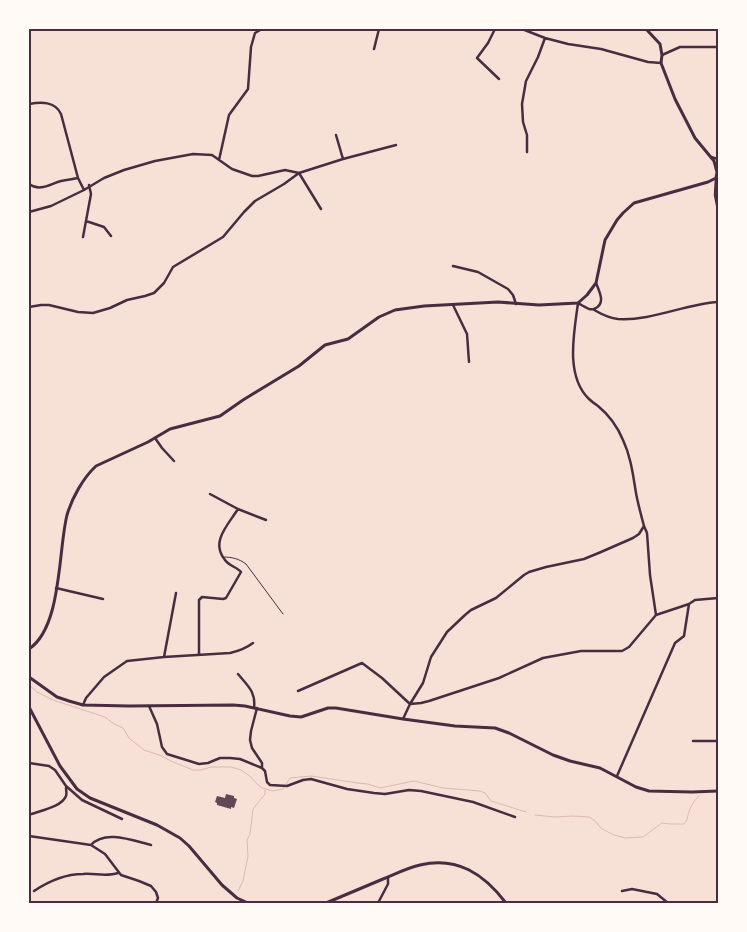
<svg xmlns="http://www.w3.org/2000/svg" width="747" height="932" font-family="Signika,sans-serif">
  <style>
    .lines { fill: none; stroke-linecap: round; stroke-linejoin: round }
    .stream { stroke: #dcb8b0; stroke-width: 1 }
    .building { fill: #644757 }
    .service { stroke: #4a2c40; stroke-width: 1 }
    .minor { stroke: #4a2c40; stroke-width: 2.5 }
    .tertiary { stroke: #4a2c40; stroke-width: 3 }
    .neatline { fill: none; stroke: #4a2c40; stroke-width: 2 }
  </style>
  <rect width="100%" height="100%" fill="#f7e1d7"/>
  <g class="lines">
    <!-- stream -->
    <path class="stream" d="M29 685 37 692 53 700 105 717 114 724 123 728 129 738 144 750 162 756 171 761 193 770H201L211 767H231L241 770 251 777 257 784 262 788 273 791 283 789 290 778 311 776 358 783 368 784 380 788 414 781 443 788 480 791 485 793 491 801 526 812
      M535 815 555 817 573 816 589 817 594 820 602 829 614 835 625 838 643 837 662 823 670 824H684C688 820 687 817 689 812 691 805 694 801 699 796
      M238 891 243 881 248 856 247 840 250 834 253 809 265 794V790"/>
  </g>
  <!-- building -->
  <path class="building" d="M226 794 234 796V798L237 799 234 808 231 807V809L217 805V803L215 802 217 796 225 798Z"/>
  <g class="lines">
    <!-- service -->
    <path class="service" d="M223 557C233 557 239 559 246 564L283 614"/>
    <!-- minor -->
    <path class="minor" d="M495 29 488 43 477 58 499 79
      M522 29 545 38 568 44 601 49 648 62 661 63
      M374 49 379 29
      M662 55 680 47H718
      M29 104C41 102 55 101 61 114L78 178 84 190
      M336 135 343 159
      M527 152V135L523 122 522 104 526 81 538 57 545 38
      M711 157 718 159
      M219 160 229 115 248 89 251 47 255 33 262 29
      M716 178 715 195 718 210
      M29 184C40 192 50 184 61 181 67 180 73 179 78 178
      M29 212 51 206 84 190 104 178 124 170 155 161 193 154 212 155 232 169 252 176H258L285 170 299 173 321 209
      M86 221 104 227 111 236
      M83 237 91 194 89 185
      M453 266 478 272 508 289 513 295 516 304
      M453 305 467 334 469 362
      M29 307 41 305H49L78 312 93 313 110 308 127 300 145 296 154 293 164 283 173 267 223 237 244 212 255 201 284 184 299 173 343 159 396 145
      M594 309C606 304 600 293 596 283
      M155 438 162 448 174 461
      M210 494 238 509 266 520
      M644 526 647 533 650 575 656 615 689 604
      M56 588 103 599
      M199 655V600L202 597 223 599 226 598 241 572C237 567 229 566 225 560 210 542 228 525 238 509
      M164 657 176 593
      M238 674C248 686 256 692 254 708
      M298 691 362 663 382 678 410 704 421 703 429 701 499 678 543 658 581 651H622L629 647 656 615
      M83 705 86 698 104 677 127 661 164 657 230 653C239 651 245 649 253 643
      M149 706 157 724 162 747 167 754 199 764 208 763 220 758H230L240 759 262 768
      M257 708 251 731 250 740 252 748 262 763V768L265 771 267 782 270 785 287 786 303 780 311 779 347 789 374 793 385 794 409 790 421 791 473 802 515 817
      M403 719 410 704 423 683 431 657 447 632 465 615 471 610 496 598 524 575 529 572 546 567 584 559 601 552 633 538 639 534 644 526C641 515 638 504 636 493 633 475 631 457 623 440 618 428 609 415 598 406 595 404 592 402 589 399 565 376 574 333 578 303 581 305 585 307 589 309 593 310 592 308 596 311 603 315 609 318 618 319 652 321 685 304 718 302
      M693 741H718
      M29 763 49 766 55 770 66 786 82 800 122 819
      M617 776 675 643 684 636 689 604 695 600 718 598
      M29 815C39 811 62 807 66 796 67 793 66 790 66 788
      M29 836 91 845 105 854 121 875 139 881 151 886 156 892 158 898 156 903
      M91 845C105 829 134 841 151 845
      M34 891C49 881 64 874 83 874 95 873 106 877 118 873
      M622 891 632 889 657 894 668 903
      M378 903 388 884V877"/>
    <!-- tertiary -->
    <path class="tertiary" d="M29 649C62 627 58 551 67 515 72 498 83 478 96 466L148 442 170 429 220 416 243 400 299 366 325 345 348 339 379 317 395 310 424 306 498 302 539 305 578 303 587 295 596 283 605 240 617 220 623 213 634 203 708 182 716 178 717 172 714 161 695 138 675 99 661 63 662 55 660 44 646 29
      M29 677 57 697 69 701 83 705 129 706 233 705 245 706 290 716 301 717 328 708H336L403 719 455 726 495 728 509 733 553 755 570 761 600 768 636 787 649 791 692 792 718 791
      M29 707 60 766 77 789 90 798 157 825 180 838 189 846 222 885 237 898 248 903
      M326 903C345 895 364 887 383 879 395 874 407 868 420 865 457 856 484 874 506 903"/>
  </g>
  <!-- border -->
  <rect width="747" height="932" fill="none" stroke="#fffaf5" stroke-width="60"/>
  <rect x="30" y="30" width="687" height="872" class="neatline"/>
</svg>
